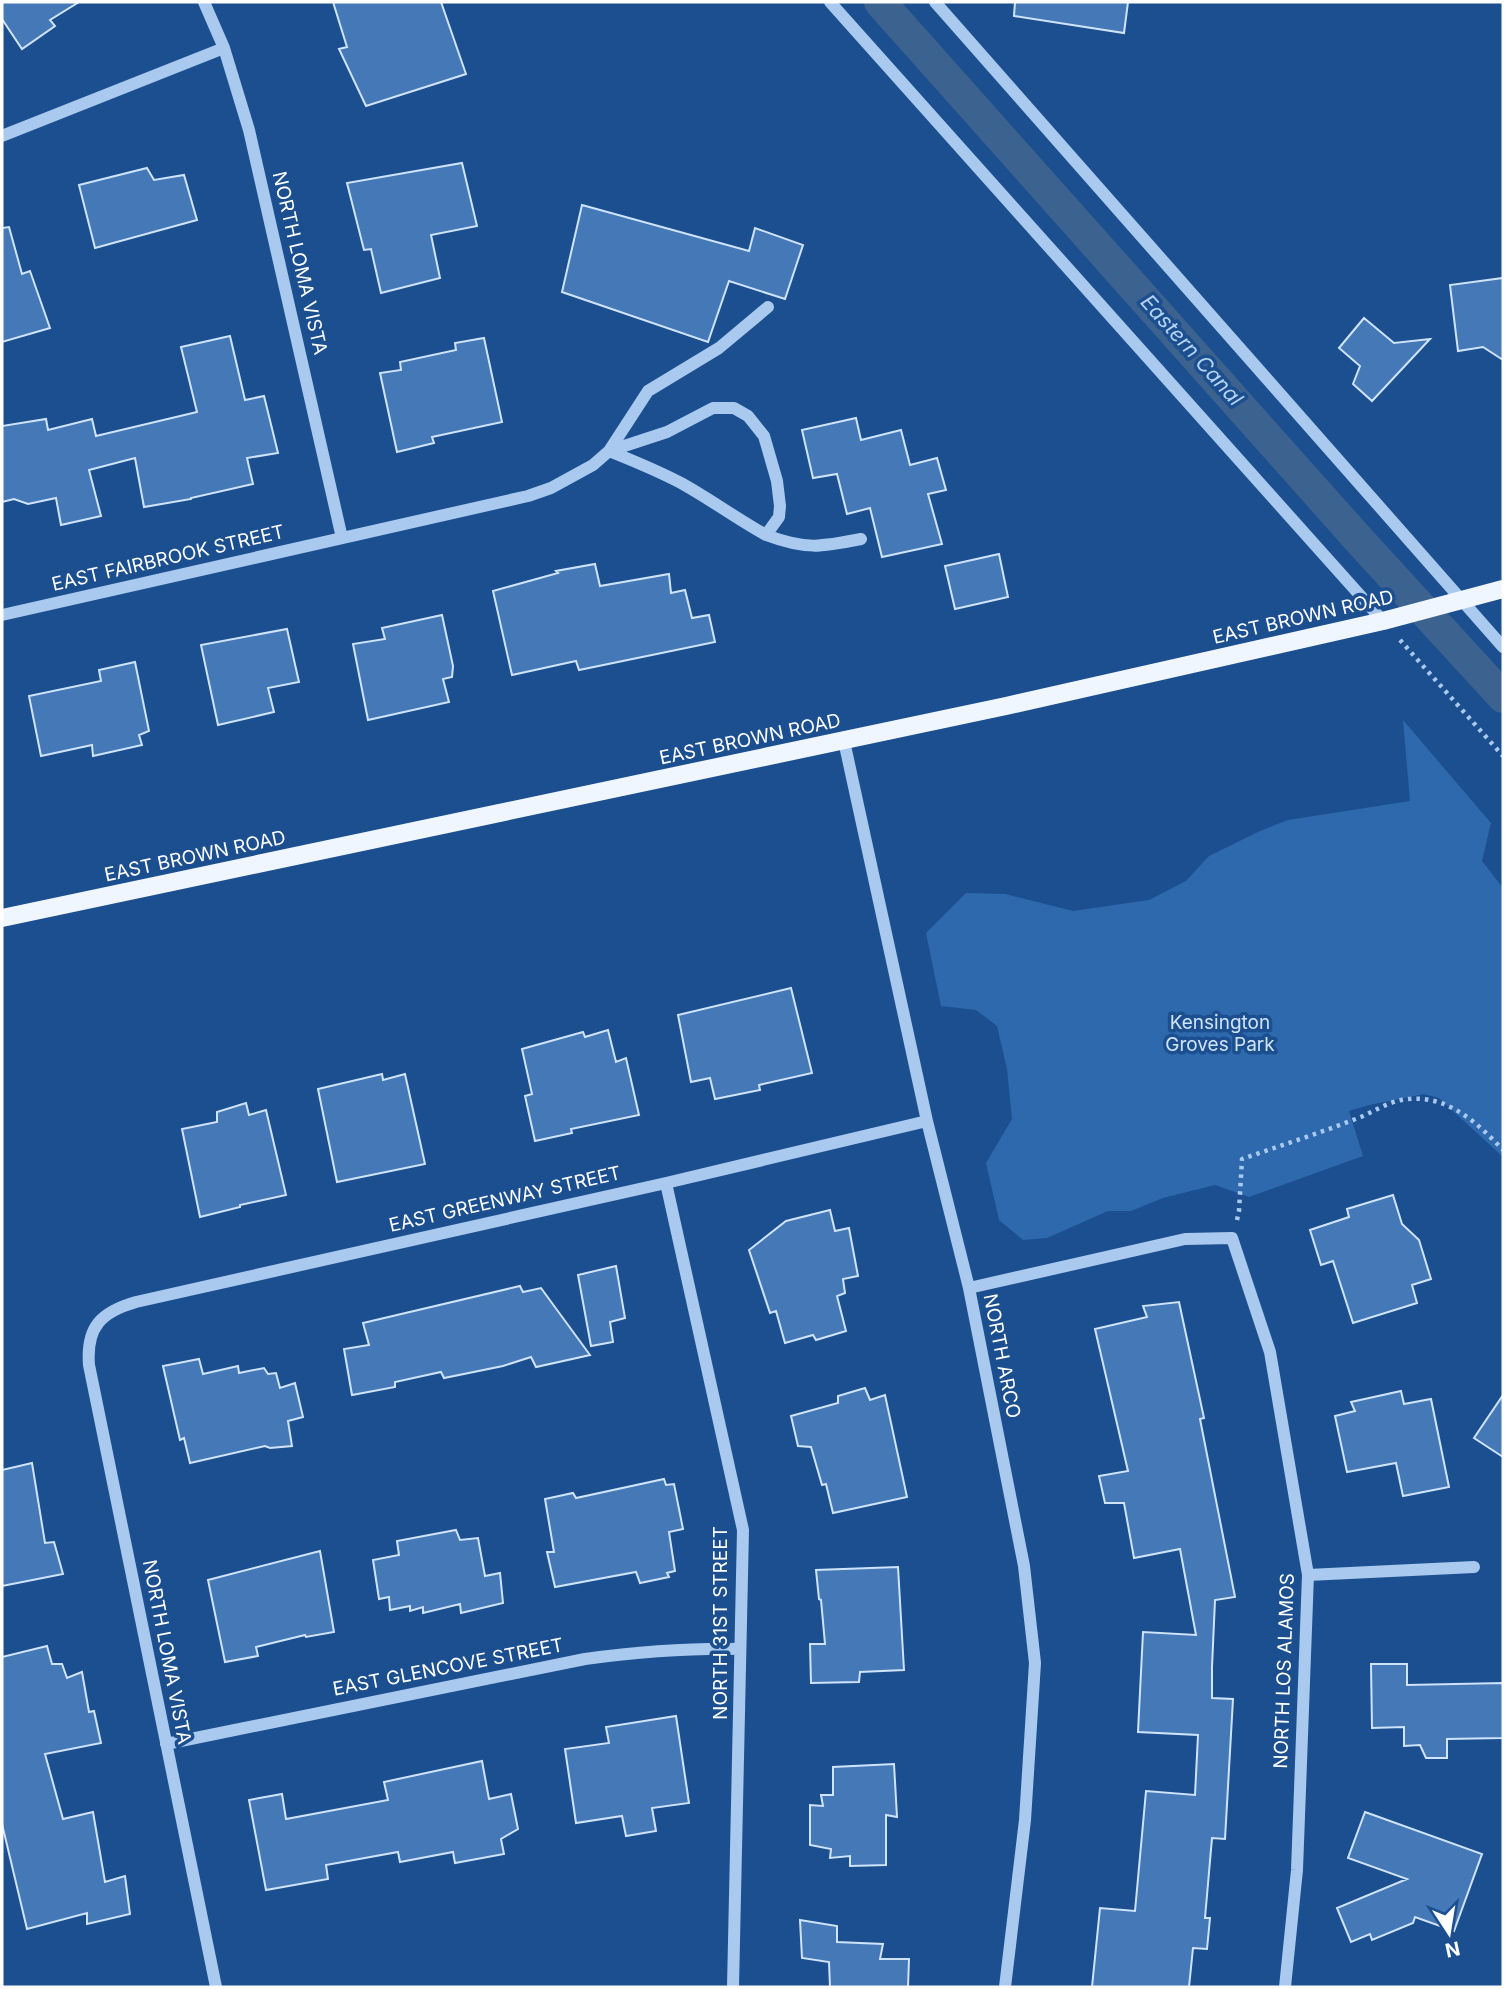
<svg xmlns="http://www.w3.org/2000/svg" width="1505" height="1989" font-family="Inter,sans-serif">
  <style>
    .green { fill: #2e69ad }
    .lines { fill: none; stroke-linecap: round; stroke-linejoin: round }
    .canal { stroke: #3c6290; stroke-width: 32 }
    .building { fill: #4478b7; stroke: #cfe3fa; stroke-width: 2 }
    .path { stroke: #a9c9ee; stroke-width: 4.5; stroke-dasharray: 3.5 5; stroke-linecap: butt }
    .minor { stroke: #a9c9ee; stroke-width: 12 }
    .major { stroke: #f0f6ff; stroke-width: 18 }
    .labels { text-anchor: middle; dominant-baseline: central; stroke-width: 7; stroke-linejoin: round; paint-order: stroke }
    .street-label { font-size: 19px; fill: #fff; stroke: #1b4f8f }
    .park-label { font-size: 19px; fill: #cfe3fa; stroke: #1b4f8f }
    .water-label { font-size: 21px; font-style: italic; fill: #b5d3f5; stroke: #1b4f8f }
  </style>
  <rect width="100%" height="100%" fill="#1b4f8f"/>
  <!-- green -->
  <path class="green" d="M1403 720 1491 823 1482 861 1503 888V1157L1439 1098 1424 1094 1369 1105 1349 1111 1363 1156 1249 1197 1215 1185 1163 1198 1131 1211H1108L1047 1238 1023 1240 999 1220 986 1163 1012 1119 1007 1069 997 1026 976 1010 941 1006 926 933 966 893 1005 894 1073 911 1149 900 1186 881 1209 856 1260 831 1288 820 1410 801Z"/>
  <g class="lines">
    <!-- canal -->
    <path class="canal" d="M880 2 1360 541 1503 697"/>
  </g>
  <!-- building -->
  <path class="building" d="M2 2H79L50 20 55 26 22 49 2 19Z
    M333 2H441L466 74 366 106 339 49 347 47Z
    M1015 2H1128L1124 33 1014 16Z
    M462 163 477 226 431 235 440 278 381 293 371 249 364 250 347 183Z
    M147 168 154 180 184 175 197 220 95 248 79 185Z
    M582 205 749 251 755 228 803 245 785 299 729 281 708 342 562 292Z
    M9 227 22 274 30 271 50 328 2 342V228Z
    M1503 278V360L1483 347 1458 351 1450 285Z
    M1364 318 1394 343 1430 339 1372 401 1353 384 1360 366 1339 348Z
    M230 336 245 400 264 396 278 453 247 458 253 484 191 498V499L144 507 135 458 89 470 101 516 61 525 56 498 28 504 14 499 2 502V426L46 419 48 430 92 419 96 436 197 412 181 347Z
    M484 338 502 422 432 437 434 443 397 452 380 373 401 370 400 362 456 350 455 343Z
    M856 418 861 440 901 430 910 465 937 458 946 490 928 494 942 544 882 557 870 508 847 514 837 474 813 478 802 430Z
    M999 554 1008 597 955 609 945 566Z
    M595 564 600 586 669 574 671 593 685 590 692 618 709 615 715 642 579 670 576 661 512 675 493 591 558 573 556 571Z
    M442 615 453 666 452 677 443 679 449 702 368 720 353 644 385 639 382 628Z
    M287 629 299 682 268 688 274 712 218 725 201 645Z
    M135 662 149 731 139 735 142 745 93 756 92 745 41 756 29 696 101 681 99 670Z
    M791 988 812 1073 759 1085 760 1090 715 1099 710 1078 691 1082 678 1015Z
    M608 1030 616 1062 626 1058 639 1115 571 1129 572 1133 535 1141 525 1096 532 1094 522 1049 583 1032 585 1037Z
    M382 1074 383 1080 405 1074 425 1164 337 1182 318 1089Z
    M246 1103 249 1115 266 1110 286 1195 240 1205V1207L200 1217 182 1129 217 1122V1112Z
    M1393 1195 1402 1224 1419 1240 1431 1279 1412 1285 1417 1303 1353 1323 1333 1261 1321 1265 1310 1230 1349 1217 1347 1209Z
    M830 1210 835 1231 849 1228 858 1276 843 1279 845 1293 837 1296 846 1331 816 1340 813 1335 785 1343 776 1311 770 1313 749 1250 786 1221Z
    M616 1266 625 1318 610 1322 613 1342 591 1346 578 1275Z
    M520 1286 523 1292 541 1288 590 1355 536 1367 531 1357 503 1366 444 1378 441 1372 395 1382V1387L352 1395 344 1349 369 1345 363 1323Z
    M1179 1302 1204 1418 1200 1419 1235 1597 1215 1600 1212 1667V1698L1233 1699 1225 1839 1212 1838 1205 1918H1210L1207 1949 1193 1948 1189 1987H1092L1100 1908 1135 1911 1146 1791 1195 1795 1198 1735 1138 1732 1143 1632 1196 1635 1180 1549 1134 1558 1124 1503H1105L1099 1476 1128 1471 1095 1329 1147 1317 1143 1306Z
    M199 1359 203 1374 238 1366 239 1373 264 1368 268 1374 276 1373 280 1388 295 1383 303 1417 288 1421 292 1446 270 1448 265 1446 190 1463 184 1438 180 1440 163 1366Z
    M865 1388 870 1400 885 1395 907 1497 833 1513 826 1484 822 1485 811 1447 798 1446 791 1416 838 1403V1396Z
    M1401 1391 1404 1404 1431 1399 1449 1487 1403 1496 1396 1463 1347 1472 1335 1416 1355 1411 1351 1402Z
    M1503 1395V1457L1474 1438Z
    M32 1463 45 1543 54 1542 63 1574 2 1586V1470Z
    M664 1479 666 1485 674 1484 683 1529 669 1532 675 1571 667 1573 669 1577 640 1583 636 1572 555 1587 547 1552H554L545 1499 573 1493 576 1498Z
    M456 1530 460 1540 478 1538 485 1576 500 1573 503 1603 461 1613 460 1604 423 1613V1607L410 1611V1606L390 1610 389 1597 379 1599 373 1560 399 1555 397 1541Z
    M320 1551 334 1632 306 1637 305 1635 256 1647 258 1656 225 1662 208 1580Z
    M898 1567 904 1670 860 1672 859 1682 811 1683 810 1644H825L821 1600 819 1599 816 1570Z
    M47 1646 52 1664H62L67 1678 82 1672 89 1712 94 1711 101 1743 45 1754 63 1819 93 1812 105 1882 125 1876 130 1914 87 1924V1913L27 1929 2 1824V1657Z
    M1371 1664H1407V1685L1503 1683V1738L1447 1739V1758H1426L1420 1745 1404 1746V1727L1372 1728Z
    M676 1716 689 1803 652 1808 656 1831 626 1836 622 1816 576 1823 565 1749 609 1743 606 1727Z
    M482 1761 489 1799 511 1794 518 1829 501 1839 504 1854 455 1863 453 1852 400 1862 398 1852 326 1865 328 1879 266 1890 249 1800 282 1794 286 1819 388 1800 384 1782Z
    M894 1764 897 1817 886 1815V1865L850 1866V1856L830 1858 831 1849 810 1845V1805L823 1806 821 1795H833V1767Z
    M1365 1812 1482 1854 1454 1931 1415 1917 1413 1923 1372 1940 1370 1934 1351 1942 1337 1908 1407 1879 1348 1858Z
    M800 1920 837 1926V1942L883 1944 880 1959H909L908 1987H830L829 1962 802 1958Z"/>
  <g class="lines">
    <!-- path -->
    <path class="path" d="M1400 640 1503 756
      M1237 1220 1239 1211 1242 1159C1279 1146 1317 1134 1353 1120 1368 1115 1382 1105 1397 1101 1442 1090 1475 1120 1503 1150"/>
    <!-- minor -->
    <path class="minor" d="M204 2 224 48 249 130 342 538
      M830 2 1383 621
      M935 2 1503 647
      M2 136 224 48
      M713 408H734L748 416 764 436 777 481 780 506 779 517 766 535C737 519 710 499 681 483 658 471 634 461 609 451L667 432Z
      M766 535C806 550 821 547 861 539
      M2 615 528 496 551 488 593 465 609 451 648 391 719 348 768 307
      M844 741 927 1121 969 1288 1024 1566 1035 1663 1025 1820 1005 1987
      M666 1183 743 1530 733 1987
      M969 1288 1185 1239 1232 1238 1270 1352 1308 1575 1297 1870 1285 1987
      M1308 1575 1474 1567
      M166 1744 585 1659C637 1652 688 1648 740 1649
      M216 1987 89 1365C86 1327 101 1312 136 1302L666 1183 927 1121"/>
    <!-- major -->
    <path class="major" d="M2 918 1006 706 1383 621 1503 589"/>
  </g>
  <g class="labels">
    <!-- street labels -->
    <g class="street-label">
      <text transform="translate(300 263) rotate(77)">NORTH LOMA VISTA</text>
      <text transform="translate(168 558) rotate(-13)">EAST FAIRBROOK STREET</text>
      <text transform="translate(1303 617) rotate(-13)">EAST BROWN ROAD</text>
      <text transform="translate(750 739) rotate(-12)">EAST BROWN ROAD</text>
      <text transform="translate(195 856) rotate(-12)">EAST BROWN ROAD</text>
      <text transform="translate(505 1199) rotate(-13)">EAST GREENWAY STREET</text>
      <text transform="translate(1002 1356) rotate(79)">NORTH ARCO</text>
      <text transform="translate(720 1623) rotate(-90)">NORTH 31ST STREET</text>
      <text transform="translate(167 1652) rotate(79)">NORTH LOMA VISTA</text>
      <text transform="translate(448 1667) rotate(-11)">EAST GLENCOVE STREET</text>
      <text transform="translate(1284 1671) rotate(-88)">NORTH LOS ALAMOS</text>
    </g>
    <!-- park labels -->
    <g class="park-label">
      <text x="1220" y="1022">Kensington<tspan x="1220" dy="22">Groves Park</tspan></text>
    </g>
    <!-- water labels -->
    <g class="water-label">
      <text transform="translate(1192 350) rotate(48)">Eastern Canal</text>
    </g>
  </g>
  <!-- border -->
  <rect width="1505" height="1989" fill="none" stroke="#ffffff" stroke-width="7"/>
  <!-- north arrow -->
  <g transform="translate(1449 1933) rotate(168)" stroke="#1b4f8f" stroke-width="5" paint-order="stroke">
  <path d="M0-5L12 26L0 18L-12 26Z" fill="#ffffff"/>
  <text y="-10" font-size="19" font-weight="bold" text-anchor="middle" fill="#ffffff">N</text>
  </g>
</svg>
